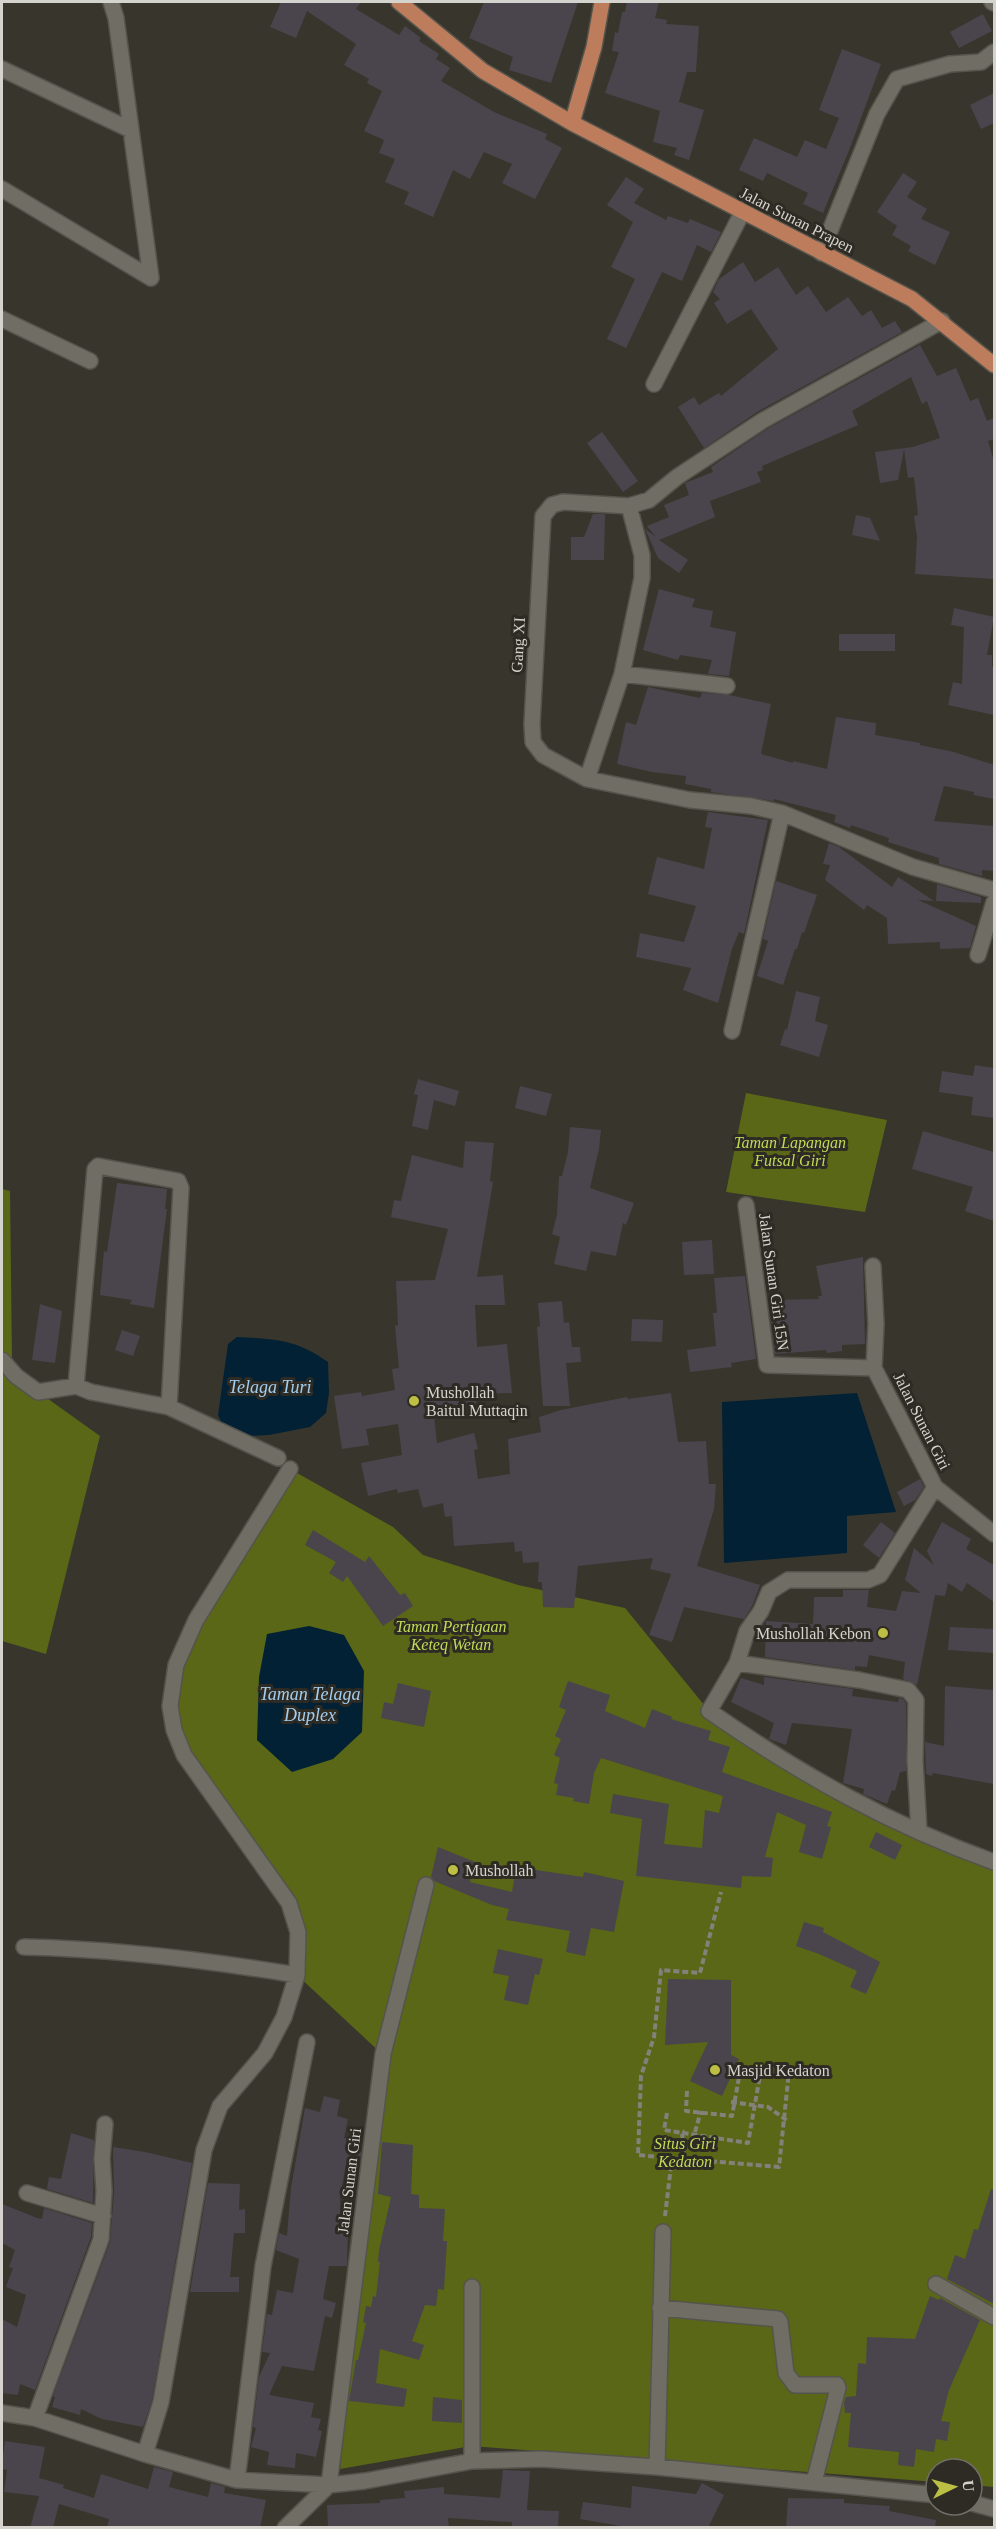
<svg xmlns="http://www.w3.org/2000/svg" width="996" height="2529" font-family="Georgia,serif">
  <style>
    .green { fill: #596716 }
    .water { fill: #022135 }
    .building { fill: #4a454c }
    .lines { fill: none; stroke-linecap: round; stroke-linejoin: round }
    .minor-casing { stroke: #55544c; stroke-width: 18 }
    .major-casing { stroke: #55544c; stroke-width: 18 }
    .path { stroke: #83817a; stroke-width: 4; stroke-dasharray: 6 3; stroke-linecap: butt }
    .minor { stroke: #6f6d64; stroke-width: 15 }
    .major { stroke: #bd7d5c; stroke-width: 15 }
    .poi-dot { fill: #bcbf44; stroke: #2d2b24; stroke-width: 2 }
    .labels { text-anchor: middle; dominant-baseline: central; stroke-width: 6; stroke-linejoin: round; paint-order: stroke }
    .street-label { font-size: 16px; fill: #d4d3ce; stroke: #2d2b24 }
    .park-label { font-size: 16px; font-style: italic; fill: #c1db56; stroke: #2d2b24 }
    .poi-label { font-size: 16px; fill: #d4d3ce; stroke: #2d2b24; text-anchor: start }
    .water-label { font-size: 18px; font-style: italic; fill: #a3cded; stroke: #2d2b24 }
  </style>
  <rect width="100%" height="100%" fill="#38352d"/>
  <!-- green -->
  <path class="green" d="M746 1093 887 1120 865 1212 726 1192Z
    M2 1189 10 1191 12 1360 16 1376 100 1436 46 1654 2 1641Z
    M290 1469 393 1527 423 1555 518 1585 625 1608 709 1711 864 1807 994 1862V2487L972 2485V2469H936V2482L471 2446 340 2469 383 2055 297 1975 298 1931 174 1730 181 1654Z"/>
  <!-- water -->
  <path class="water" d="M237 1337C276 1339 296 1339 328 1362L329 1393 326 1413 310 1427 269 1435 248 1436 222 1424 218 1415 228 1344Z
    M857 1393 896 1512 847 1516V1553L724 1563 722 1402Z
    M309 1626 344 1635 364 1671 362 1732 333 1759 292 1772 257 1740 259 1677 267 1634Z"/>
  <!-- building -->
  <path class="building" d="M281 2H361L356 9 399 35 405 26 421 38 419 41 439 54 436 59 450 68 441 81 494 112 547 134 545 139 562 148 535 199 502 183 512 164 484 152 470 179 453 170 433 217 404 204 409 192 385 182 395 159 379 153 384 140 364 131 382 91 367 83 369 79 344 65 356 44 307 11 296 38 270 27Z
    M484 2H578L551 83 509 70 513 57 469 38Z
    M627 2H659L655 18 667 20 666 24 699 26 696 72H687L679 102 704 110 689 160 674 155 677 148 653 142 660 111 605 93 619 52 612 51 615 32 618 33 622 12H625Z
    M983 14 992 31 959 48 950 32Z
    M842 49 881 64 850 148 823 213 803 204 808 193 767 173 763 181 739 170 754 138 797 157 805 140 826 149 839 118 819 110Z
    M994 93V123L981 129 970 105Z
    M903 173 917 182 907 197 927 209 921 219 950 232 935 265 908 251 911 246 892 235 897 226 877 212Z
    M626 177 644 189 634 203 666 220 668 216 688 223 690 219 721 232 711 252 697 245 682 281 662 272 626 348 607 339 635 279 611 267 633 222 607 205Z
    M743 262 755 282 778 267 796 295 808 286 826 312 848 297 862 316 871 310 882 328 895 321 902 332 757 412 704 448 678 407 694 397 699 405 719 393 721 396 778 349 751 309 727 324 714 303 720 299 713 292 719 279Z
    M920 345 937 376 956 368 970 401 978 398 987 421 994 418V439L988 441 994 462V579L915 574 917 537 914 516 918 515 914 477 908 478 904 449 898 480 880 483 875 452 913 447 940 438 927 401 922 404 911 377 852 411 858 425 762 466 763 470 757 472 761 482 710 501 715 517 659 540 688 560 679 573 658 558 645 529 656 537 647 526 669 517 664 505 689 495 685 483 713 472 711 467 767 429Z
    M602 432 638 481 623 492 587 443Z
    M593 514H605L604 560H571V537H584Z
    M856 515 870 518 880 541 852 535Z
    M659 589 695 599 692 607 713 611 710 627 736 632 729 676 708 674 712 660 680 655 678 660 643 650Z
    M954 608 994 617 987 655H992V667H994V715L948 705 953 682 962 684 964 627 951 625Z
    M839 634H895V651H839Z
    M648 687 700 698 702 693 729 695 771 704 761 754 793 763V761L827 769 836 717 876 723 875 735 920 743V745L954 752 994 765V799L974 795V792L944 786 934 821 994 826V871L982 870V876L939 864V858L888 842 889 838 851 825 850 828 834 822 836 815 774 799V801L711 792V789L685 784 686 776 652 772 617 764 626 722 636 725Z
    M708 812 768 820 744 934 739 932 732 949 718 1003 683 990 691 968 636 957 640 933 684 942 696 906 648 894 657 857 704 869 712 828 705 827Z
    M829 843 839 847 892 887 898 877 934 901 918 900 976 926 970 948 940 949V942L888 944 887 918 867 905 864 910 825 880 830 865 823 864Z
    M776 881 817 895 804 933 802 932 797 949H795L783 985 757 976 768 941 763 939Z
    M937 884 981 897V903L936 901Z
    M796 991 820 997 815 1021 828 1025 819 1057 780 1045 785 1029 787 1030Z
    M975 1065 994 1068V1118L971 1115 973 1097 939 1092 942 1071 973 1076Z
    M418 1079 459 1091 455 1106 434 1100 428 1130 412 1126 418 1095 414 1094Z
    M520 1086 552 1094 546 1116 515 1108Z
    M570 1127 601 1130 599 1149 590 1188 634 1203 626 1225 623 1223 616 1256 591 1251 586 1271 554 1264 560 1237 552 1234 557 1215 559 1176H562L568 1152Z
    M923 1131 994 1152V1221L965 1211 973 1187 912 1169Z
    M465 1141 494 1143 490 1181 493 1182 477 1277 503 1275 505 1305H475L477 1347 507 1344 512 1393 476 1394V1407H433L437 1443 474 1433 478 1449 474 1450 478 1479 510 1474 508 1439 541 1432 539 1417 561 1410 627 1397 628 1399 671 1393 678 1442 706 1441 709 1484H716L714 1509 697 1566 760 1585 752 1606 744 1619 684 1607 672 1642 649 1635 671 1574 650 1569 653 1558 578 1566 574 1608 543 1607 542 1582H538L539 1562 523 1563 522 1551 515 1552 514 1542 454 1546 452 1516 445 1517 443 1503 423 1508 418 1489 398 1493 397 1489 368 1496 361 1463 402 1455 398 1424 366 1429 369 1445 342 1449 334 1396 361 1392 362 1396 395 1390 392 1369 399 1368 395 1326 398 1325 396 1281 435 1280 448 1229 391 1217 394 1200 401 1201 412 1155 463 1168Z
    M117 1183 167 1189 165 1209H167L154 1308 130 1304 132 1300 100 1295 104 1251 107 1252Z
    M712 1240 714 1274 684 1275 682 1242Z
    M863 1257 865 1344 842 1345V1351L827 1353 826 1350 775 1354 768 1300 819 1299 818 1296H822L816 1266Z
    M745 1276 756 1359 731 1363 732 1367 690 1372 687 1350 716 1346 713 1313H717L714 1278Z
    M562 1301 564 1323 569 1322 572 1347H580L581 1362 566 1363 570 1406H543L537 1327 540 1326 538 1303Z
    M40 1304 62 1311 55 1363 32 1360Z
    M632 1319 663 1320 662 1342 631 1341Z
    M122 1330 140 1336 133 1356 115 1350Z
    M920 1479 924 1487 915 1500 904 1506 897 1492Z
    M881 1522 895 1533 879 1558 863 1545Z
    M942 1522 971 1539 966 1549 994 1565V1602L967 1583 962 1592 948 1583 945 1596 935 1595 917 1685 903 1679 905 1662 869 1655 867 1667 855 1666V1670L765 1657 766 1621 813 1624 814 1597H843V1590H869L867 1607 896 1611 902 1591 921 1593 905 1580 914 1548 934 1565 927 1551Z
    M313 1530 365 1562 369 1556 400 1595 405 1593 413 1606 383 1626 347 1576 343 1582 329 1573 336 1562 305 1545Z
    M950 1627 994 1629V1653L948 1650Z
    M764 1677 853 1689 852 1696 898 1702 899 1698 903 1699 906 1703V1771L900 1772 895 1791 892 1790 887 1804 863 1794 864 1789 843 1783 852 1729 792 1723 786 1745 769 1739 774 1723 731 1702 741 1678 764 1685Z
    M568 1681 610 1695 605 1711 645 1728 652 1709 672 1717 671 1719 711 1731 708 1740 730 1747 722 1772 832 1812 827 1826 831 1827 822 1859 799 1852 806 1825 777 1812 765 1857 773 1858 771 1877 742 1876 741 1888 636 1876 642 1819 610 1813 613 1794 669 1804 664 1844 702 1848 705 1810 719 1813 723 1796 601 1758 594 1773 589 1804 573 1801 574 1798 556 1795 558 1784 554 1783 560 1758 554 1755 561 1739 555 1736 566 1710 559 1707Z
    M398 1683 431 1691 424 1727 381 1718 384 1702 393 1704Z
    M945 1686 994 1690V1784L933 1773 932 1776 926 1774 925 1742 944 1746Z
    M876 1832 902 1845 895 1860 869 1847Z
    M438 1847 475 1862 470 1882 512 1892 516 1867 583 1877 584 1872 624 1881 614 1932 591 1928 585 1956 566 1952 570 1931 506 1920 509 1909 492 1905 434 1881 431 1877Z
    M804 1922 824 1928 823 1932 880 1962 866 1994 850 1987 857 1971 819 1954 796 1946Z
    M498 1949 543 1959 539 1975 535 1974 528 2005 504 2000 509 1976 493 1973Z
    M668 1979 731 1980V2055L739 2059 722 2096 690 2081 708 2042 665 2045Z
    M324 2096 340 2100 337 2116 348 2119 344 2138 362 2141 360 2162 347 2159 340 2196V2225H348L347 2266H329L323 2299 336 2303 332 2318 325 2316 314 2371 282 2366 269 2395 314 2403 311 2417 321 2419 318 2430 322 2431 316 2457 296 2453 295 2468 267 2465 269 2452 251 2447 256 2428 253 2427 259 2377 270 2353 262 2352 267 2314 272 2315 277 2290 293 2293 299 2259 276 2250 279 2233 287 2236 291 2188 305 2108 320 2112Z
    M71 2133 94 2140 93 2203 47 2189 49 2177 61 2179Z
    M382 2142 413 2145 411 2194 419 2195V2208L445 2209 443 2241H447L444 2290 438 2289 436 2306 425 2305 412 2341 424 2345 419 2360 380 2349 376 2383 407 2389 404 2407 349 2401 356 2360H358L366 2323 363 2322 366 2306 371 2307 373 2296 376 2297 380 2262H378L379 2250 391 2197 378 2194Z
    M113 2147 145 2152 192 2163 152 2400 143 2427 102 2419 81 2409 80 2415 52 2407 55 2397 53 2396 110 2242 114 2192Z
    M208 2183 240 2184 239 2210 245 2209V2233H234L230 2277H239V2292H190Z
    M991 2189 994 2190V2304L947 2279 955 2255 965 2259 974 2229 978 2230Z
    M2 2204 37 2218 42 2219 44 2208 92 2223 91 2237 35 2390 20 2384 18 2395 2 2393V2319L17 2327 26 2295 6 2287 13 2268 9 2267 15 2250 2 2243Z
    M930 2296 939 2300 940 2298 980 2320 949 2390 941 2421 950 2422 947 2441 936 2439 934 2452 916 2449 914 2467 898 2465 899 2452 848 2447 851 2413H845L844 2403 846 2397 856 2396 858 2363 866 2364 867 2337 915 2339Z
    M433 2397 462 2400V2423L432 2421Z
    M5 2441 45 2447 39 2478 64 2485 63 2488 94 2498 101 2474 148 2489 154 2467 173 2472 169 2487 208 2497 211 2483 225 2487 224 2493 266 2500 260 2528H107L109 2519 59 2504 53 2528H30L39 2496 4 2492 7 2470 2 2469V2463Z
    M503 2470 530 2471 527 2510 559 2511 558 2528H512V2522L448 2518 449 2528H328L327 2505 380 2503V2500L405 2498 404 2491 444 2487V2494L500 2498Z
    M702 2483 724 2495 708 2528H632L580 2519 583 2502 631 2508 632 2486 696 2494Z
    M788 2498 844 2499V2503L890 2506 889 2511 936 2520 935 2528H786Z"/>
  <g class="lines">
    <!-- minor casing -->
    <g class="minor-casing">
      <path id="minor" d="M111 2 116 18 151 278
        M992 2 994 3
        M2 69 131 130
        M2 189 151 278
        M821 253 877 114 897 79 950 64 981 62 994 52
        M2 319 90 361
        M942 321 762 421 677 477 649 500 629 506 563 502 552 505 543 516 532 724 533 742 543 755 587 779 690 800 751 806 782 813 913 867 994 890
        M654 384 742 213
        M622 674 727 686
        M587 779 622 674 642 578V555L629 506
        M978 955 994 902
        M732 1031 782 813
        M746 1205 767 1365 874 1368 935 1487 994 1534
        M873 1266 876 1324 874 1368
        M2 1360 16 1376 38 1392 76 1386 91 1392 169 1407 278 1458
        M76 1386 95 1169 98 1166 178 1181 181 1188 169 1407
        M935 1487 880 1575 868 1580H788L769 1592 761 1611 747 1631 737 1663 709 1711C800 1774 890 1825 994 1862
        M737 1663 859 1680 908 1690 916 1700 915 1761 919 1832
        M24 1947C116 1949 206 1960 297 1975
        M27 2193 103 2216
        M936 2284 994 2317
        M472 2287V2461
        M660 2308 778 2319 780 2322 786 2373 795 2385H837L838 2388 814 2482
        M2 2413 35 2418 145 2454 237 2480 329 2485 365 2481 472 2461 542 2459 657 2467 936 2495
        M35 2418 101 2239 104 2191 102 2158 105 2124
        M145 2454 161 2402 204 2150 220 2106 265 2053 284 2017 297 1975 298 1932 289 1903 184 1755 174 1730 170 1706 176 1665 196 1620 290 1469
        M657 2467 663 2232
        M237 2480 263 2266 307 2042
        M329 2485 383 2054 426 1885
        M972 2503 994 2509
        M285 2528 329 2485"/>
    </g>
    <!-- major casing -->
    <g class="major-casing">
      <path id="major" d="M399 2 483 71 572 123 912 299 994 365
        M572 123 594 47 602 2"/>
    </g>
    <!-- path -->
    <path class="path" d="M687 2091 686 2111 732 2116 741 2066
      M731 2102 768 2107 788 2121
      M667 2113 664 2130 748 2143 761 2070
      M695 2132 701 2111
      M672 2158 638 2155 641 2076 654 2037 661 1970 700 1973 721 1892
      M684 2159 779 2167 789 2071
      M665 2216 672 2158 684 2159 682 2131 684 2132
      M955 2469 956 2465"/>
    <!-- minor -->
    <use href="#minor" class="minor"/>
    <!-- major -->
    <use href="#major" class="major"/>
  </g>
  <!-- markers -->
  <g class="poi-dot">
    <circle cx="414" cy="1401" r="6"/>
    <circle cx="883" cy="1633" r="6"/>
    <circle cx="453" cy="1870" r="6"/>
    <circle cx="715" cy="2070" r="6"/>
  </g>
  <g class="labels">
    <!-- street labels -->
    <g class="street-label">
      <text transform="translate(797 220) rotate(27)">Jalan Sunan Prapen</text>
      <text transform="translate(518 645) rotate(-87)">Gang XI</text>
      <text transform="translate(774 1282) rotate(82)">Jalan Sunan Giri 15N</text>
      <text transform="translate(922 1421) rotate(63)">Jalan Sunan Giri</text>
      <text transform="translate(349 2181) rotate(-83)">Jalan Sunan Giri</text>
    </g>
    <!-- park labels -->
    <g class="park-label">
      <text x="790" y="1142">Taman Lapangan<tspan x="790" dy="18">Futsal Giri</tspan></text>
      <text x="451" y="1626">Taman Pertigaan<tspan x="451" dy="18">Keteq Wetan</tspan></text>
      <text x="685" y="2143">Situs Giri<tspan x="685" dy="18">Kedaton</tspan></text>
    </g>
    <!-- poi labels -->
    <g class="poi-label">
      <text x="426" y="1392">Mushollah<tspan x="426" dy="18">Baitul Muttaqin</tspan></text>
      <text x="871" y="1633" text-anchor="end">Mushollah Kebon</text>
      <text x="465" y="1870">Mushollah</text>
      <text x="727" y="2070">Masjid Kedaton</text>
    </g>
    <!-- water labels -->
    <g class="water-label">
      <text x="270" y="1387">Telaga Turi</text>
      <text x="310" y="1694">Taman Telaga<tspan x="310" dy="21">Duplex</tspan></text>
    </g>
  </g>
  <!-- border -->
  <rect width="996" height="2529" fill="none" stroke="#d4d3ce" stroke-width="6"/>
  <!-- north arrow -->
  <g transform="translate(954 2487) rotate(85)"><circle r="28" fill="#2d2b24" stroke="#706e68" stroke-width="1.5"/>
  <path d="M0-4.5L10 22L0 15L-10 22Z" fill="#bcbf44"/>
  <text y="-9" font-size="16" font-weight="bold" text-anchor="middle" fill="#d4d3ce">U</text>
  </g>
</svg>
